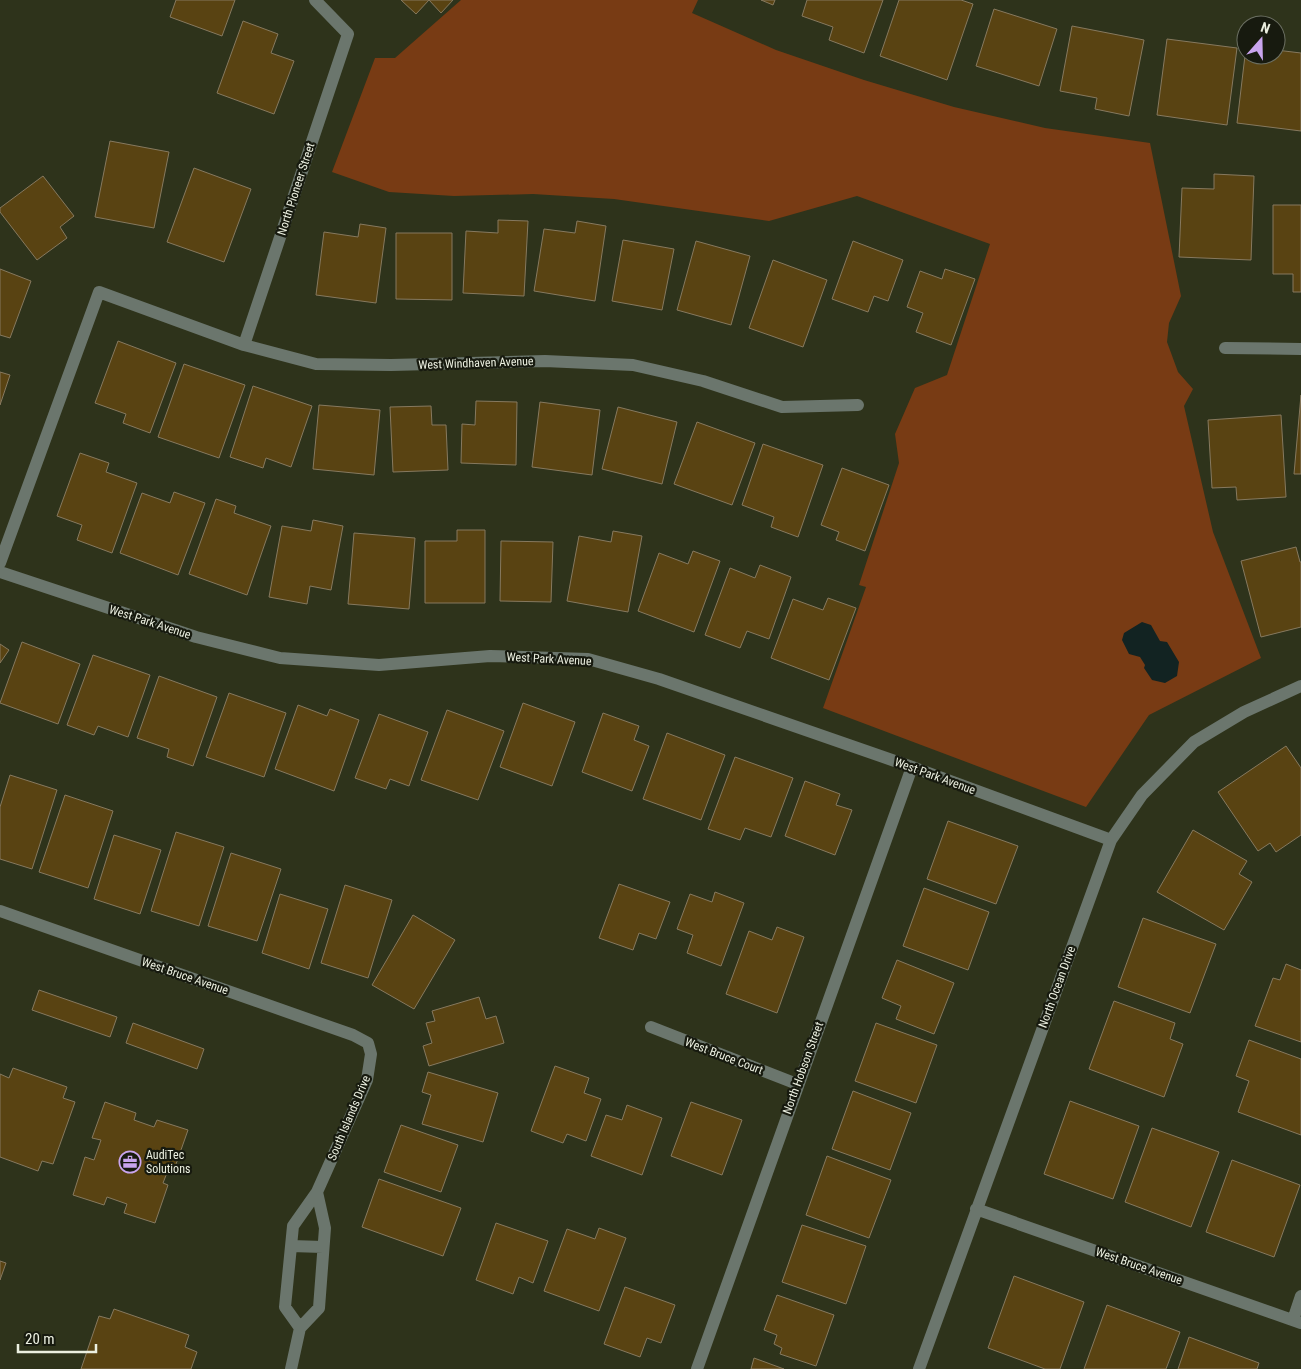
<svg xmlns="http://www.w3.org/2000/svg" width="1301" height="1369" font-family="'Roboto Condensed',sans-serif">
  <style>
    .green { fill: #783b14 }
    .water { fill: #122322 }
    .building { fill: #594312; stroke: #86795f }
    .lines { fill: none; stroke-linecap: round; stroke-linejoin: round }
    .minor { stroke: #6b766d; stroke-width: 12 }
    .labels { text-anchor: middle; dominant-baseline: central; stroke-width: 4.5; stroke-linejoin: round; paint-order: stroke }
    .street-label { font-size: 12px; fill: #ecf0e1; stroke: #171a0f }
    .poi-label { font-size: 12px; fill: #ecf0e1; stroke: #171a0f; text-anchor: start }
  </style>
  <rect width="100%" height="100%" fill="#2e331b"/>
  <!-- green -->
  <path class="green" d="M461 0H698L692 13 776 50 864 80 954 107 1045 128 1150 143 1181 296 1169 323 1167 342 1178 372 1193 389 1184 406 1213 532 1261 658 1149 715 1086 807 823 708 866 587 859 585 899 463 895 434 915 388 947 375 990 244 857 196 769 221 614 199 533 194 454 196 389 192 332 172 375 58H395Z"/>
  <!-- water -->
  <path class="water" d="M1142 622 1151 625 1160 641 1167 642 1179 662 1177 676 1165 683 1152 680 1144 668 1145 665 1140 657 1129 654 1122 640 1124 633Z"/>
  <!-- building -->
  <path class="building" d="M176 0H235L222 36 170 17Z
    M401 0H453L441 13 429 0 416 14Z
    M761 0H775L773 5Z
    M807 0H883L864 53 829 40 833 27 802 16Z
    M899 0H961L973 4 947 80 880 56Z
    M994 9 1057 29 1039 86 976 66Z
    M243 21 278 34 271 53 294 61 274 114 217 93Z
    M1072 26 1144 40 1129 116 1095 109 1097 98 1060 91Z
    M1167 39 1237 48 1227 125 1157 115Z
    M1246 47V55H1276V50L1301 53V131L1237 123Z
    M110 141 169 152 154 228 95 217Z
    M194 168 251 189 224 262 167 242Z
    M1214 174 1254 176 1251 260 1179 257 1182 188 1214 189Z
    M43 176 74 216 60 227 67 238 37 260 0 212V208Z
    M1273 205H1301V292H1293V274H1273Z
    M498 220 528 221 524 296 463 293 466 231 498 233Z
    M577 221 606 226 595 301 534 291 544 229 575 233Z
    M360 224 386 228 376 303 316 295 324 232 358 237Z
    M396 233H452V300L396 299Z
    M623 240 674 249 662 310 612 301Z
    M696 241 750 256 731 325 677 310Z
    M853 241 903 260 888 301 874 296 868 312 832 299Z
    M773 260 827 280 803 347 749 328Z
    M0 269 31 281 10 338 0 335Z
    M945 269 975 279 951 345 916 332 923 313 907 307 920 271 942 279Z
    M118 341 176 363 150 433 123 423 126 414 95 403Z
    M184 364 245 385 219 458 158 437Z
    M0 372 10 375 0 405Z
    M253 386 312 406 291 467 266 458 263 468 230 457Z
    M1301 395V474H1294Z
    M476 401 517 402 516 465 461 463 462 424 475 425Z
    M540 402 600 410 592 475 532 467Z
    M319 405 380 410 374 475 313 469Z
    M431 406 432 425H446L448 470 393 472 390 407Z
    M618 407 677 422 662 484 602 469Z
    M1281 415 1286 497 1237 500 1236 487 1212 488 1208 420Z
    M697 422 755 443 732 505 674 484Z
    M763 444 823 465 798 537 771 527 774 517 742 505Z
    M80 453 109 463 106 472 137 483 112 553 77 540 82 525 57 516Z
    M842 468 889 485 865 551 836 540 839 532 821 525Z
    M174 492 205 503 178 575 120 553 142 493 170 503Z
    M216 499 236 506 234 513 271 526 247 595 189 574Z
    M313 520 343 526 331 590 310 586 307 604 269 597 282 526 311 531Z
    M457 530H485V603H425V541H457Z
    M613 531 642 536 628 612 567 601 579 536 611 542Z
    M354 533 415 538 409 609 348 604Z
    M501 541 553 542 551 602 500 601Z
    M1296 547 1300 562H1301V627L1261 637 1241 561Z
    M693 551 720 561 694 632 638 611 659 553 688 564Z
    M760 565 791 577 769 639 747 631 740 648 705 635 730 568 755 578Z
    M828 598 856 608 829 680 771 658 793 599 823 610Z
    M22 642 80 664 58 724 0 703Z
    M0 644 9 650 0 663Z
    M93 655 150 675 128 737 98 726 94 735 67 725Z
    M159 676 217 697 193 766 167 757 169 749 137 738Z
    M229 693 286 713 264 777 206 757Z
    M523 703 575 722 552 786 500 767Z
    M298 705 327 716 330 709 359 720 334 791 275 769Z
    M447 710 504 731 478 800 421 780Z
    M603 713 639 726 634 740 649 746 632 791 582 772Z
    M379 714 428 732 409 786 390 779 386 789 355 778Z
    M667 733 725 755 701 820 643 799Z
    M1286 746 1301 768V835L1276 852 1270 843 1258 851 1218 792Z
    M735 757 793 778 771 837 745 828 740 840 708 829Z
    M10 775 57 790 32 869 0 859V807Z
    M805 781 840 794 836 805 852 810 835 855 785 836Z
    M65 795 113 811 88 888 39 872Z
    M948 821 1018 846 996 904 927 879Z
    M1193 830 1247 861 1239 874 1252 882 1224 930 1157 892Z
    M176 832 224 847 199 926 151 911Z
    M114 835 161 850 140 914 94 899Z
    M231 853 281 869 257 941 208 926Z
    M619 884 670 902 656 939 639 933 633 950 599 938Z
    M345 885 392 900 368 978 321 963Z
    M924 888 989 912 968 970 903 946Z
    M715 892 744 903 721 966 687 953 693 935 677 929 690 894 712 902Z
    M280 894 328 909 309 969 262 953Z
    M413 915 455 940 414 1009 372 985Z
    M1143 918 1216 944 1190 1013 1118 987Z
    M777 927 804 937 777 1013 726 994 749 931 772 940Z
    M897 960 954 983 934 1034 896 1019 901 1006 882 998Z
    M1286 964 1301 970V1042L1255 1026 1273 978 1280 980Z
    M39 990 117 1017 110 1037 32 1010Z
    M479 997 486 1019 496 1016 504 1043 429 1066 423 1046 432 1043 426 1023 435 1021 432 1011Z
    M1114 1001 1175 1023 1170 1039 1183 1044 1164 1097 1089 1069Z
    M133 1023 204 1049 197 1069 126 1043Z
    M876 1023 937 1045 916 1103 855 1081Z
    M1249 1040 1301 1059V1135L1238 1112 1249 1081 1236 1076Z
    M555 1066 589 1078 584 1093 601 1099 586 1141 567 1134 563 1143 531 1131Z
    M13 1068 67 1087 63 1098 75 1102 53 1164 42 1161 38 1171 0 1157V1074L9 1078Z
    M428 1072 498 1093 483 1142 422 1124 431 1095 422 1092Z
    M853 1091 911 1113 890 1170 832 1149Z
    M1070 1101 1139 1126 1113 1199 1044 1174Z
    M105 1102 136 1113 134 1120 154 1127 157 1120 188 1130 175 1167 170 1165 163 1183 168 1185 155 1223 124 1213 127 1204 107 1197 104 1205 73 1195 85 1157 94 1160 101 1140 92 1138Z
    M691 1102 742 1120 722 1175 671 1156Z
    M627 1105 662 1118 642 1175 591 1156 606 1115 622 1120Z
    M401 1125 458 1145 441 1192 384 1172Z
    M1152 1128 1219 1152 1191 1227 1125 1202Z
    M827 1156 891 1180 869 1238 806 1215Z
    M1232 1160 1300 1185 1274 1257 1206 1232Z
    M379 1179 461 1208 443 1256 362 1227Z
    M496 1223 548 1241 533 1283 519 1277 513 1294 476 1280Z
    M802 1225 866 1246 846 1304 782 1282Z
    M599 1228 626 1238 599 1311 544 1291 567 1229 595 1239Z
    M0 1261 6 1263 0 1280Z
    M1014 1276 1084 1302 1060 1369H1045L988 1348Z
    M625 1287 675 1305 661 1343 647 1338 640 1357 604 1344Z
    M777 1295 834 1315 816 1366 780 1354 782 1348 774 1344 777 1335 764 1330Z
    M1107 1305 1180 1332 1166 1369H1084Z
    M114 1309 189 1335 185 1347 197 1352 191 1369H81L99 1316 110 1319Z
    M1189 1337 1259 1363 1257 1369H1178Z
    M754 1358 784 1369H751Z"/>
  <g class="lines">
    <!-- minor -->
    <path class="minor" d="M244 345 348 34 315 0
      M1225 348 1301 349
      M0 563 99 292 244 345 316 364 391 365 545 361 633 365 703 381 782 407 858 405
      M0 572 196 637 280 658 379 665 490 656 588 659 659 679 912 767 1111 840
      M0 911 353 1035 368 1043 371 1054 367 1080 317 1192 293 1226 285 1307 300 1328
      M651 1027 797 1084
      M976 1209 1301 1323
      M291 1246 323 1247
      M1293 1320 1301 1296
      M291 1369 300 1328 319 1308 325 1228 317 1192
      M697 1369 912 767
      M919 1369 1111 840 1142 795 1194 742 1244 712 1301 686"/>
  </g>
  <!-- icons -->
  <defs>
    <g id="office-ring" transform="scale(1.125)"><circle r="9.5" fill="#171a0f" stroke="#c9a5ee" stroke-width="1.5"/><path d="M-6-3h4V-5.5h4V-3h4V5H-6ZM-1-4.5V-3h2v-1.5ZM-6 0V1H6V0Z" fill="#c9a5ee"/></g>
  </defs>
  <g fill-rule="evenodd">
    <use href="#office-ring" x="130" y="1162"/>
  </g>
  <g class="labels">
    <!-- street labels -->
    <g class="street-label">
      <text transform="translate(296 189) rotate(-72)">North Pioneer Street</text>
      <text transform="translate(476 363) rotate(-2)">West Windhaven Avenue</text>
      <text transform="translate(150 622) rotate(18)">West Park Avenue</text>
      <text transform="translate(549 659) rotate(3)">West Park Avenue</text>
      <text transform="translate(935 776) rotate(20)">West Park Avenue</text>
      <text transform="translate(185 976) rotate(19)">West Bruce Avenue</text>
      <text transform="translate(1057 987) rotate(-70)">North Ocean Drive</text>
      <text transform="translate(724 1056) rotate(21)">West Bruce Court</text>
      <text transform="translate(803 1068) rotate(-70)">North Hobson Street</text>
      <text transform="translate(349 1118) rotate(-67)">South Islands Drive</text>
      <text transform="translate(1139 1266) rotate(19)">West Bruce Avenue</text>
    </g>
    <!-- poi labels -->
    <g class="poi-label">
      <text x="146" y="1155">AudiTec<tspan x="146" dy="14">Solutions</tspan></text>
    </g>
  </g>
  <!-- north arrow -->
  <g transform="translate(1261 40) rotate(20)"><circle r="24" fill="#171a0f" stroke="#6c7063"/>
  <path d="M0-4L9 19L0 12L-9 19Z" fill="#c9a5ee"/>
  <text y="-8" font-size="14" font-weight="bold" text-anchor="middle" fill="#ecf0e1">N</text>
  </g>
  <!-- scale -->
  <path d="M18 1344v8h78v-8" fill="none" stroke="#ecf0e1" stroke-width="2.5"/>
  <text x="25" y="1344" font-size="15" fill="#ecf0e1" stroke="#171a0f" stroke-width="4" paint-order="stroke">20 m</text>
</svg>
